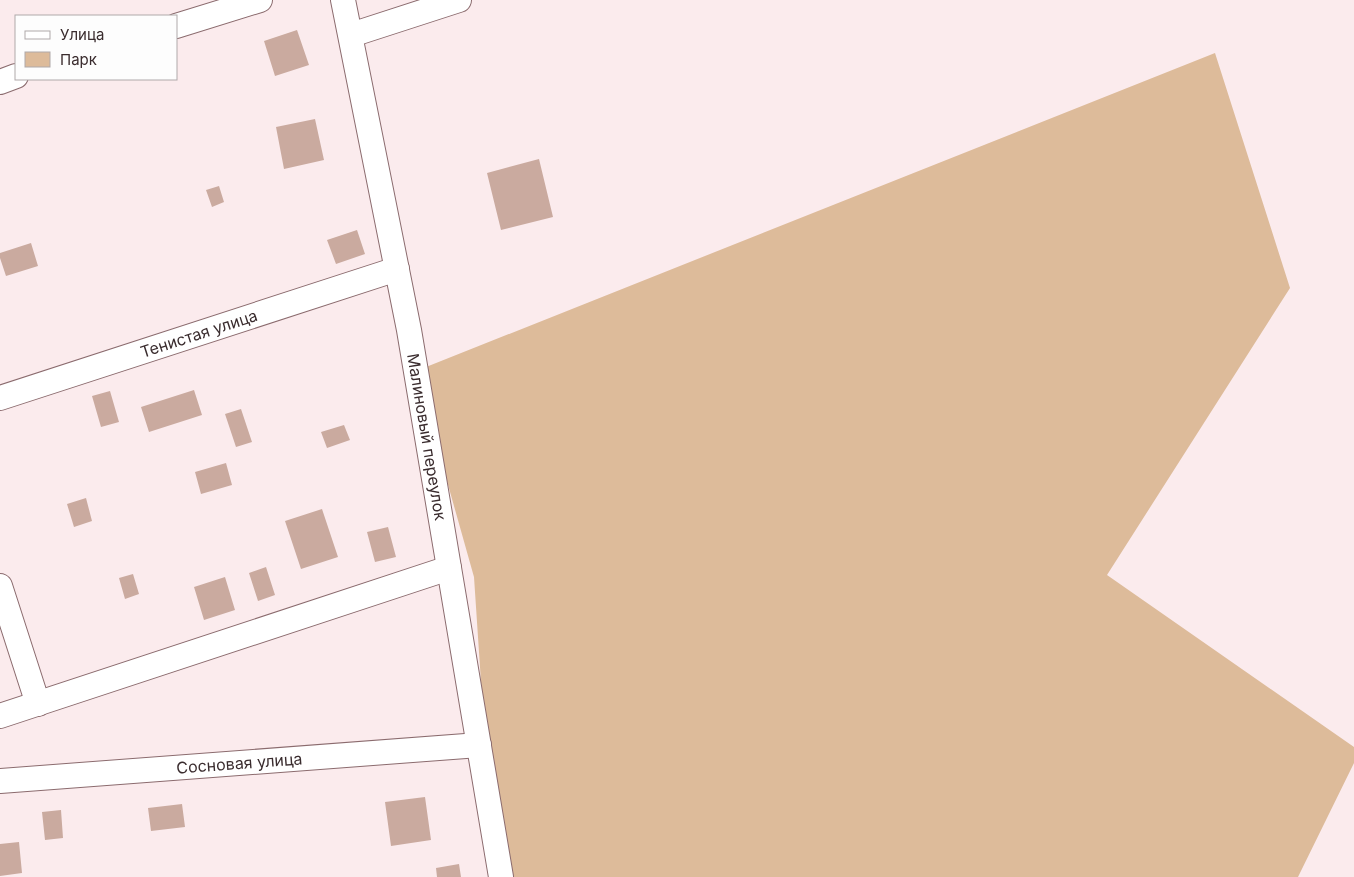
<svg xmlns="http://www.w3.org/2000/svg" width="1354" height="877" font-family="Inter,sans-serif">
  <style>
    .green { fill: #ddbb9a }
    .building { fill: #caaa9f }
    .lines { fill: none; stroke-linecap: round; stroke-linejoin: round }
    .street-casing { stroke: #8b6b6e; stroke-width: 26 }
    .street { stroke: #fff; stroke-width: 24 }
    .labels { text-anchor: middle; dominant-baseline: central; stroke-width: 4; stroke-linejoin: round; paint-order: stroke }
    .street-label { font-size: 16px; fill: #3a2c2e; stroke: #fdfdfd }
  </style>
  <rect width="100%" height="100%" fill="#fbebed"/>
  <!-- green -->
  <path class="green" d="M1215 53 1290 288 1107 575 1354 747V763L1298 877H494L474 577 416 371Z"/>
  <!-- building -->
  <path class="building" d="M297 30 309 65 275 76 264 41Z
    M315 119 324 160 284 169 276 127Z
    M539 159 553 217 501 230 487 173Z
    M219 186 224 202 212 207 206 190Z
    M357 230 365 254 336 264 327 240Z
    M31 243 38 266 6 276 0 258V253Z
    M194 390 202 415 149 432 141 407Z
    M110 391 119 422 101 427 92 396Z
    M241 409 252 442 236 447 225 414Z
    M344 425 350 440 327 448 321 432Z
    M226 463 232 485 201 494 195 472Z
    M86 498 92 521 74 527 67 504Z
    M322 509 338 557 301 569 285 521Z
    M388 527 396 557 375 562 367 532Z
    M266 567 275 595 258 601 249 573Z
    M133 574 139 594 125 599 119 578Z
    M225 577 235 610 204 620 194 587Z
    M425 797 431 840 391 846 385 802Z
    M182 804 185 827 151 831 148 808Z
    M61 810 63 838 45 840 42 812Z
    M19 842 22 873 0 876V844Z
    M459 864 461 877H437L436 868Z"/>
  <g class="lines">
    <!-- street casing -->
    <g class="street-casing">
      <g id="street">
        <path id="s1" d="M343 0 409 330 501 877"/>
        <path d="M176 26 260 0"/>
        <path d="M351 35 459 0"/>
        <path d="M0 82 16 76"/>
        <path id="s2" d="M0 398 397 269"/>
        <path d="M0 586 38 704"/>
        <path d="M0 716 449 568"/>
        <path id="s3" d="M0 781 479 745"/>
      </g>
    </g>
    <!-- street -->
    <use href="#street" class="street"/>
  </g>
  <g class="labels">
    <!-- street labels -->
    <g class="street-label">
      <text stroke="none"><textPath href="#s2" startOffset="209">Тенистая улица</textPath></text>
      <text stroke="none"><textPath href="#s1" startOffset="445">Малиновый переулок</textPath></text>
      <text stroke="none"><textPath href="#s3" startOffset="240">Сосновая улица</textPath></text>
    </g>
  </g>
  <!-- legend -->
  <rect x="15" y="15" width="162" height="65" fill="#fdfdfd" stroke="#afa9aa"/>
  <rect x="25" y="31" width="25" height="8" fill="#ffffff" stroke="#afa9aa"/>
  <text x="60" y="40" font-size="15" fill="#3a2c2e">Улица</text>
  <rect x="25" y="52" width="25" height="15" fill="#ddbb9a" stroke="#afa9aa"/>
  <text x="60" y="65" font-size="15" fill="#3a2c2e">Парк</text>
</svg>
